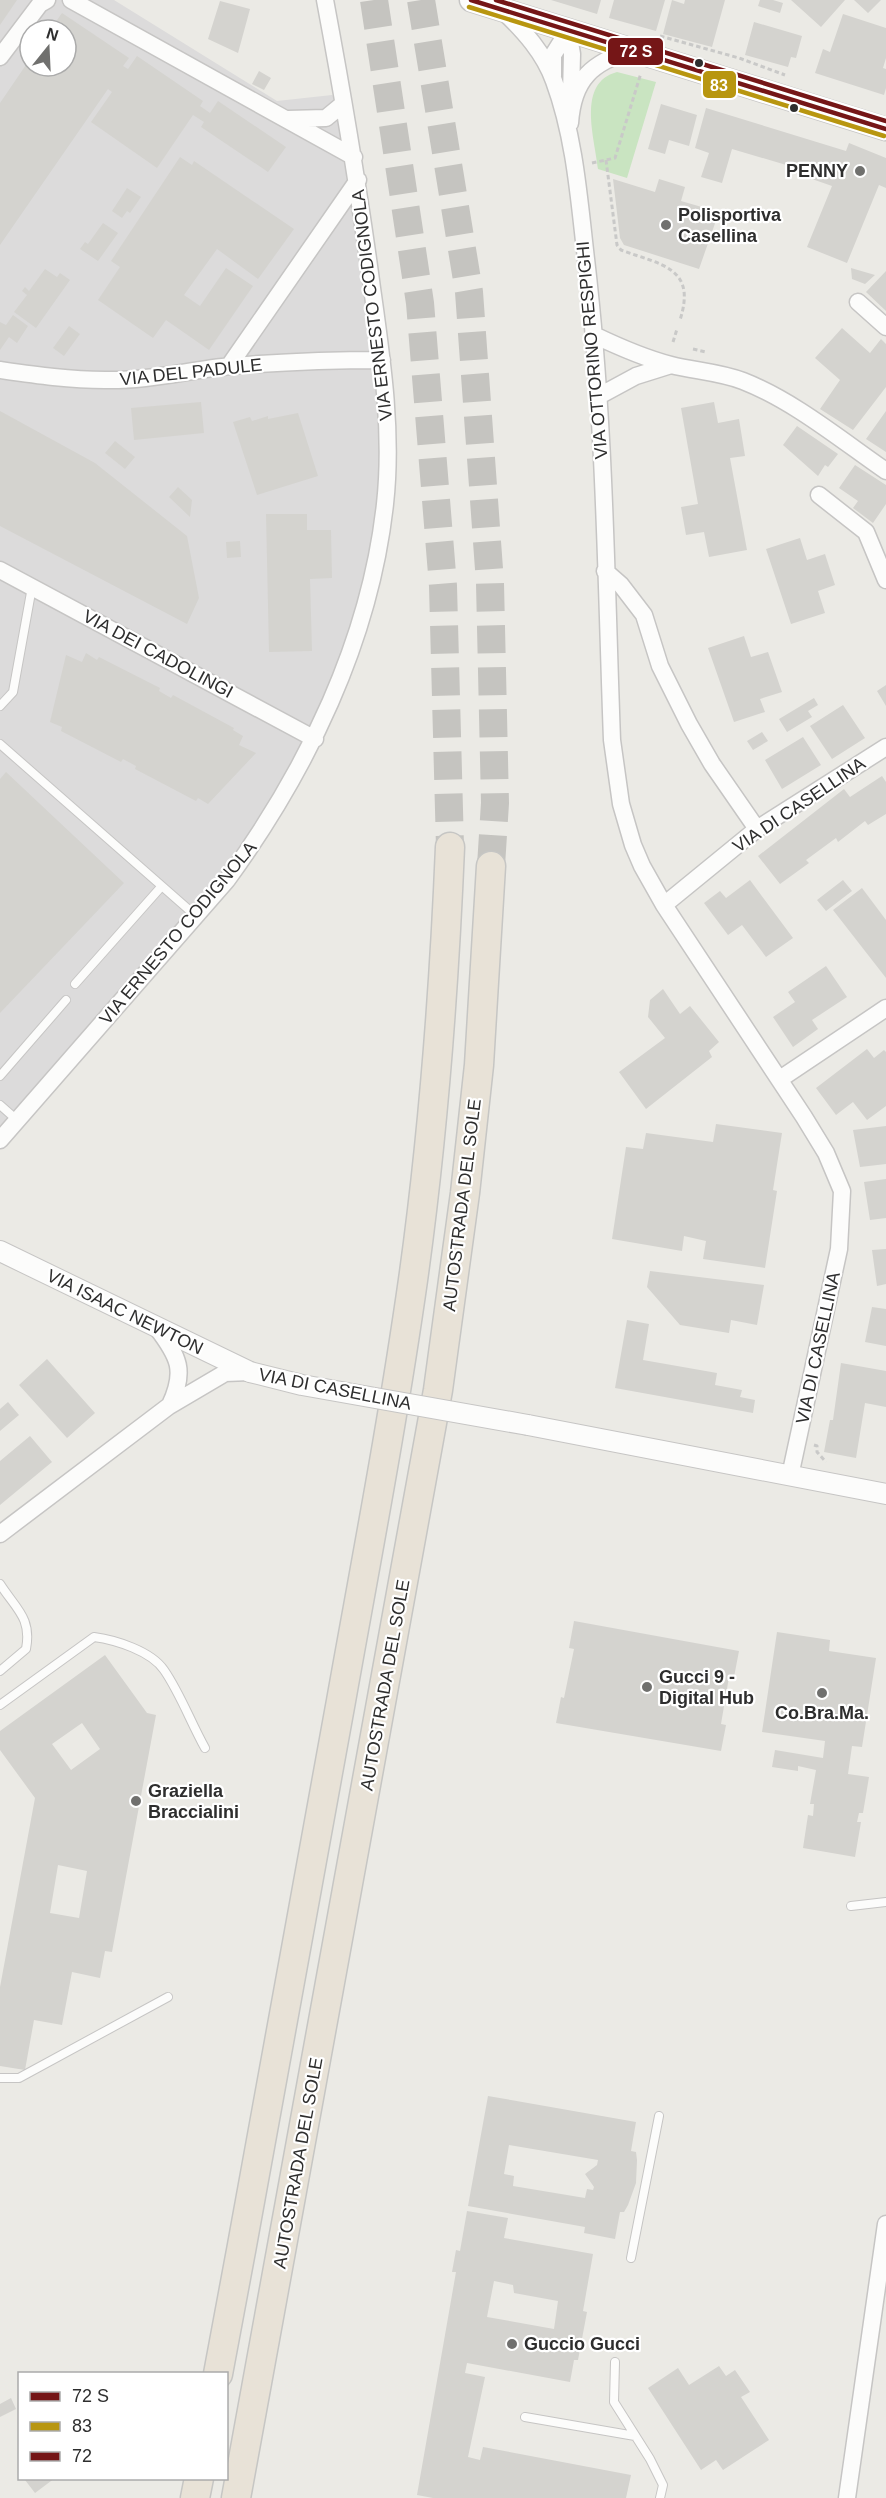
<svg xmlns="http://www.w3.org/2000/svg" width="886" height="2498" font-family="Arial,sans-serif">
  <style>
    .industrial { fill: #dcdbdb; fill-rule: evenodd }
    .green { fill: #c9e4c1 }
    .building { fill: #d4d3cf; fill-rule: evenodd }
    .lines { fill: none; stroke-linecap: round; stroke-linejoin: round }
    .motorway-tunnel { stroke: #c5c4c0; stroke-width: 28; stroke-dasharray: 28 14; stroke-linecap: butt }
    .service-casing { stroke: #c6c5c4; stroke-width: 10 }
    .minor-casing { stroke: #c6c5c4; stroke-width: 19 }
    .tertiary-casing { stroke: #c6c5c4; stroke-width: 22 }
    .secondary-casing { stroke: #c6c5c4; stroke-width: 25 }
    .motorway-casing { stroke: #c6c6c4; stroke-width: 31 }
    .path { stroke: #c9c9c8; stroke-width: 3; stroke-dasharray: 4.5 3; stroke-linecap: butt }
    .service { stroke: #fcfcfb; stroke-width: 8 }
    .minor { stroke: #fcfcfb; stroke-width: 16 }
    .tertiary { stroke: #fcfcfb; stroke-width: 20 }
    .secondary { stroke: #fcfcfb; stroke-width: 22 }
    .motorway { stroke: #e8e2d7; stroke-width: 28 }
    .tertiary-bridge-casing { stroke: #c6c5c4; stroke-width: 22; stroke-linecap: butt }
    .tertiary-bridge { stroke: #fcfcfb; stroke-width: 20 }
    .bus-1-casing { stroke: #fff; stroke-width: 9 }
    .bus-2-casing { stroke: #fff; stroke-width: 9 }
    .bus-3-casing { stroke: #fff; stroke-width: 9 }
    .bus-1 { stroke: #751617; stroke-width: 4.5 }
    .bus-2 { stroke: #b89610; stroke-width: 4.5 }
    .bus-3 { stroke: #751617; stroke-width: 4.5 }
    .bus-dot { fill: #2e2e2e; stroke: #fff; stroke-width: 2 }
    .poi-dot { fill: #70706e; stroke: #fff; stroke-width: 2 }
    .labels { text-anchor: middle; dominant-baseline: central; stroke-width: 4.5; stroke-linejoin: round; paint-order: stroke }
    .poi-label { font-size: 18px; font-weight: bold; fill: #2e2e2e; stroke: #fff; text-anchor: start }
    .street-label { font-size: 18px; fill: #2e2e2e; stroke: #fff }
    .line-badge { stroke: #fff; stroke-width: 2 }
    .badge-label { font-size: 16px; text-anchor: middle; font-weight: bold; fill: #fff }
  </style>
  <rect width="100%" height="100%" fill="#ebeae5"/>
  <!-- industrial -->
  <path class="industrial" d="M0 0H114L277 101 332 95 343 104 382 360 385 506 340 679 227 880 0 1140ZM30 30H66V66H30Z"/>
  <!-- green -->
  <path class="green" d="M617 72 656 82 627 178 598 169C595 138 576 83 617 72Z"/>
  <!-- building -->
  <path class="building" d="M0 0H17L0 25Z
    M551 0H601L597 14Z
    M614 0H665L656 31 609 18Z
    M672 0 684 4 685 0H725L712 47 663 34Z
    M760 0H773L783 3 780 13 758 6Z
    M791 0H845L821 27Z
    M854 0H881L868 13Z
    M220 1 250 9 238 53 208 39Z
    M62 13 129 58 123 66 128 69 137 56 203 101 200 106 210 113 218 101 286 147 268 172 201 127 204 122 193 115 157 168 91 122 112 92 108 89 0 245V103L30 59V66H66V30H50Z
    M843 14 886 28V58L883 68 886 69V88L884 95 815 73 823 49 830 52Z
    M754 22 802 36 796 58 791 57 788 67 745 55Z
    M259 71 271 78 264 90 252 84Z
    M661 104 697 115 689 146 669 140 665 154 648 149Z
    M706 108 846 151 849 143 886 158V188L879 185 847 263 807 247 832 186 792 172 793 167 732 149 722 183 701 177 709 153 695 148Z
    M180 157 192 165 194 161 294 229 258 279 217 249 184 295 200 306 226 268 253 286 209 350 166 320 153 338 98 300 120 267 111 261Z
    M613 179 655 192 659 179 685 187 681 201 719 212 699 269 624 245 620 238Z
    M127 188 141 197 130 213 127 211 122 218 112 211Z
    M103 223 118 233 98 261 80 249 85 242 88 244Z
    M851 268 875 275 865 284 852 279Z
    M45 269 57 277 60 273 70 280 36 328 14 312 27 295 22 291 25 287 29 291Z
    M886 271V311L866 292Z
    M13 315 28 326 17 343 9 337 0 350V322L6 325Z
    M69 326 80 334 64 356 53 348Z
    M842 328 870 353 881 339 886 344V387L853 430 820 409 840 380 815 358Z
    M201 402 204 433 134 440 131 408Z
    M714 402 718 423 739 419 745 456 730 458 747 550 709 557 704 532 686 535 681 507 698 504 681 408Z
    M0 411 95 463 187 536 199 598 187 624 0 526Z
    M886 411V452L866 439Z
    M298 413 318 476 257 495 233 422 250 417 252 421 268 416V419Z
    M797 426 838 454 828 467 825 465 818 476 783 445Z
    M115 441 135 457 125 469 105 453Z
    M855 465 886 485V504L873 523 853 508 858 501 839 488Z
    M178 487 192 500 190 517 169 497Z
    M266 514H307V530H331L332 578 310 579 312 651 269 652Z
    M800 538 807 560 825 554 835 585 818 591 825 613 791 624 766 549Z
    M240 541 241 557 227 558 226 542Z
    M744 636 751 657 768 652 782 692 760 699 765 712 734 722 708 648Z
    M86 653 97 660 99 657 160 688 159 691 171 698 173 695 234 728 233 730 243 736 239 745 256 753 208 804 198 798 196 801 135 769 136 766 123 759 121 762 61 731 62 727 50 722 66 655 82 662Z
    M886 685V706L877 691Z
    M814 698 818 705 808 711 812 717 787 732 779 719Z
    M843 705 865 738 832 759 810 726Z
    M762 732 768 741 753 750 747 741Z
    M803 737 821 765 782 789 765 760Z
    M6 772 124 883 0 1013V779Z
    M882 776 886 782V814L868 825 865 821 838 842 836 838 806 860 809 863 780 884 758 856 844 789 850 797Z
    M750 880 793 938 766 957 742 925 728 935 704 903 720 891 726 898Z
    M843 880 852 891 826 911 817 900Z
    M862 888 886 920V978L833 910Z
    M826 966 847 997 812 1020 818 1029 793 1047 773 1017 795 1002 788 992Z
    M663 989 680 1014 690 1006 719 1042 709 1051 712 1057 646 1109 619 1072 665 1038 648 1017 650 1000Z
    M867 1049 874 1058 884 1050 886 1052V1106L867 1120 853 1102 836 1115 816 1088Z
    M716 1124 782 1133 773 1190 777 1191 765 1268 703 1259 706 1241 684 1236 682 1251 612 1239 626 1147 643 1149 646 1133 713 1142Z
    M886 1126V1164L860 1167 853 1130Z
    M886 1179V1218L870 1220 864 1182Z
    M886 1249V1284L877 1286 872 1250Z
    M650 1271 764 1285 757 1325 731 1320 729 1333 680 1325 647 1287Z
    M872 1307 886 1309V1346L865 1342Z
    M627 1320 649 1324 643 1360 717 1373 715 1385 742 1390 740 1397 755 1400 753 1413 615 1388Z
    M47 1359 95 1413 67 1438 19 1385Z
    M841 1363 886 1371V1407L865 1403 856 1458 824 1452 830 1420H833Z
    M8 1402 19 1415 0 1431V1409Z
    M30 1436 52 1462 0 1505V1461Z
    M574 1621 739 1651 734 1677H729L721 1724 726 1725 721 1751 556 1723 561 1697 564 1698 574 1649 569 1648Z
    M777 1632 830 1640 829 1651 876 1658 862 1747 852 1746 848 1774 869 1777 863 1813H859L857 1822H861L855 1857 803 1848 808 1815 813 1816 814 1804H810L816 1770 798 1766V1771L772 1767 775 1750 823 1758 825 1741 762 1732Z
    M105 1655 147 1713 156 1715 112 1952 105 1951 100 1978 72 1972 62 2025 34 2020 25 2070 0 2066V1987L35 1798 0 1750V1731ZM82 1723 100 1749 71 1770 52 1744ZM58 1865 87 1871 79 1918 50 1913Z
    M488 2096 636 2122 631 2151 636 2152 637 2160 636 2183 628 2205 624 2212H620L615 2239 584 2233 585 2227 468 2206ZM509 2145 598 2160 597 2165 585 2174 594 2187 593 2190 587 2189 585 2198 513 2186 514 2176 504 2174Z
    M467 2211 508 2218 504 2238 593 2254 583 2311 587 2312 578 2360H574L570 2382 467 2363 465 2373 485 2377 468 2457 480 2460 483 2447 631 2475 626 2498H433L417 2495 456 2272H452L456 2250 460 2251ZM494 2281 513 2285 514 2293 558 2301 554 2329 487 2317Z
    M719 2366 726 2376 735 2370 750 2392 741 2397 769 2440 723 2470 716 2460 701 2470 648 2388 678 2368 689 2385Z
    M11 2398 16 2409 0 2417V2404Z
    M27 2478H55L35 2493 25 2480Z"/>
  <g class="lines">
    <!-- motorway-tunnel -->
    <path class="motorway-tunnel" d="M374 0 420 303 443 586 450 847
      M421 0 469 292 490 583 495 803 491 866"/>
    <!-- service casing -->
    <g class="service-casing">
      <path id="service" d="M0 706 13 692 32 587
        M0 744 196 916
        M75 984 161 887
        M0 1076 66 1000
        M0 1105 17 1120
        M0 1584C16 1609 32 1618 26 1649L0 1671
        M0 1705 94 1637C116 1640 151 1651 164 1670 180 1693 191 1723 205 1748
        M851 1906 886 1902
        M0 2078H19L168 1997
        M631 2258 659 2116
        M615 2362 614 2402 650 2459 663 2485 660 2498
        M525 2417 635 2436"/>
    </g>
    <!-- minor casing -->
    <g class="minor-casing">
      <path id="minor" d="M71 0 354 157
        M503 11C524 31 544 53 554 81 575 138 579 199 586 259 605 419 606 580 612 740L621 804 633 845 642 866 664 905 804 1117 826 1153 842 1191 839 1249 790 1476
        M568 31 572 54 571 95
        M0 57 40 4 47 0
        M553 76V55L568 31
        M288 119 326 118 343 104
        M570 123C573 79 592 62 633 50
        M858 302 886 327
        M594 335C619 347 644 358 671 365 695 371 719 372 743 381 794 401 841 440 886 471
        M229 366 358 180
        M0 370C35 375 69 380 105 380 148 381 189 370 231 366 282 362 332 360 382 360
        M599 396 636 376 671 365
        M819 495 866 532 886 580
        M0 570 315 739
        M605 571 621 585 644 615 660 666 689 724 712 764 757 829
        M664 905 757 829 886 747
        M780 1079 886 1008
        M0 1140 227 880C307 770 370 641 385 504 393 432 382 359 372 288 359 191 343 96 325 0
        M157 1328C179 1357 186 1371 170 1405
        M0 1534 169 1406 225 1373 250 1372
        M847 2498 886 2224"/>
    </g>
    <!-- tertiary casing -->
    <g class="tertiary-casing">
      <path id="tertiary" d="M0 1251 250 1372
        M528 1425 886 1494"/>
    </g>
    <!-- secondary casing -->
    <g class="secondary-casing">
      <path id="secondary" d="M471 0 886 129"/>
    </g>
    <!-- motorway casing -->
    <g class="motorway-casing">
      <path id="motorway" d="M218 2374C260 2150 301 1926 341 1701 366 1561 393 1421 413 1280 433 1137 444 992 450 847
        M195 2498 199 2478
        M236 2498 438 1390 465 1193 479 1065 491 866"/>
    </g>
    <!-- path -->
    <path class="path" d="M660 36 739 58 785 75
      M606 160 617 245 621 250C661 265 697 267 680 320
      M592 163 615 158 641 73
      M673 342 677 329
      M693 349 706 352
      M814 1445 817 1446V1452L826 1462"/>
    <!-- service -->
    <use href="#service" class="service"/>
    <!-- minor -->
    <use href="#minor" class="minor"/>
    <!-- tertiary -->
    <use href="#tertiary" class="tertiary"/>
    <!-- secondary -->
    <use href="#secondary" class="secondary"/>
    <!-- motorway -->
    <use href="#motorway" class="motorway"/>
    <!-- tertiary-bridge casing -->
    <g class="tertiary-bridge-casing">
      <path id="tertiary-bridge" d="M250 1372 302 1385 528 1425"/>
    </g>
    <!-- tertiary-bridge -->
    <use href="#tertiary-bridge" class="tertiary-bridge"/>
    <!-- bus-1 casing -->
    <g class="bus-1-casing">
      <path id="bus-1" d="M471 0 886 129"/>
    </g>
    <!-- bus-2 casing -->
    <g class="bus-2-casing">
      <path id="bus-2" d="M469 7 884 136"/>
    </g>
    <!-- bus-3 casing -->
    <g class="bus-3-casing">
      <path id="bus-3" d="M496 0 886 121"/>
    </g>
    <!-- bus-1 -->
    <use href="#bus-1" class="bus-1"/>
    <!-- bus-2 -->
    <use href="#bus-2" class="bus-2"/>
    <!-- bus-3 -->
    <use href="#bus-3" class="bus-3"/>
  </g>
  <!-- markers -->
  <g class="bus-dot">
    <circle cx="699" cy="63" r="5"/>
    <circle cx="794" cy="108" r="5"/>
  </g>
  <g class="poi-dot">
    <circle cx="860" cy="171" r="6"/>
    <circle cx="666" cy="225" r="6"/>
    <circle cx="647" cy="1687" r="6"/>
    <circle cx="822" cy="1693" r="6"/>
    <circle cx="136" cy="1801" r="6"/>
    <circle cx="512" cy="2344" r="6"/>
  </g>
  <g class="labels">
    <!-- poi labels -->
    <g class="poi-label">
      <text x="848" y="171" text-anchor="end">PENNY</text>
      <text x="678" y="215">Polisportiva<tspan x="678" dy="21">Casellina</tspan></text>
      <text x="659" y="1677">Gucci 9 -<tspan x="659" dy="21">Digital Hub</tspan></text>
      <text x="822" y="1713" text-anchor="middle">Co.Bra.Ma.</text>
      <text x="148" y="1791">Graziella<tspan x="148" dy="21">Braccialini</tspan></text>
      <text x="524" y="2344">Guccio Gucci</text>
    </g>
    <!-- street labels -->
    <g class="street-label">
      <text transform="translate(372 305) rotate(-97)">VIA ERNESTO CODIGNOLA</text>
      <text transform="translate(592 350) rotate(-95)">VIA OTTORINO RESPIGHI</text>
      <text transform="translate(191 372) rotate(-6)">VIA DEL PADULE</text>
      <text transform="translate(158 654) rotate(28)">VIA DEI CADOLINGI</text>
      <text transform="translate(799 805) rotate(-34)">VIA DI CASELLINA</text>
      <text transform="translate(178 933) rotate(-50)">VIA ERNESTO CODIGNOLA</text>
      <text transform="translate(462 1205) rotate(-83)">AUTOSTRADA DEL SOLE</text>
      <text transform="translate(125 1312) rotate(26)">VIA ISAAC NEWTON</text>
      <text transform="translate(818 1348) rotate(-78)">VIA DI CASELLINA</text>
      <text transform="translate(335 1389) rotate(11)">VIA DI CASELLINA</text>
      <text transform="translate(385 1685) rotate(-80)">AUTOSTRADA DEL SOLE</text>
      <text transform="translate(298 2163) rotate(-80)">AUTOSTRADA DEL SOLE</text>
    </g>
  </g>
  <g class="line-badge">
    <rect x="607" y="37" width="57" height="29" rx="6" fill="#751617"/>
    <rect x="702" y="70" width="35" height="29" rx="6" fill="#b89610"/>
  </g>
  <g class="badge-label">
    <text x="636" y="57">72 S</text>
    <text x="719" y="91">83</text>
  </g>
  <!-- legend -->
  <rect x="18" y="2372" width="210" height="108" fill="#ffffff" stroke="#ababab" stroke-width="1.5"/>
  <rect x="30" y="2392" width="30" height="9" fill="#751617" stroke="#ababab" stroke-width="1.5"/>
  <text x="72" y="2402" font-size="18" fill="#2e2e2e">72 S</text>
  <rect x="30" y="2422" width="30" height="9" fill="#b89610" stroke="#ababab" stroke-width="1.5"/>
  <text x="72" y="2432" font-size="18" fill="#2e2e2e">83</text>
  <rect x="30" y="2452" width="30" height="9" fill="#751617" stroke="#ababab" stroke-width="1.5"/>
  <text x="72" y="2462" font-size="18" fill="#2e2e2e">72</text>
  <!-- north arrow -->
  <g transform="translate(48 48) rotate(18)"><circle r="28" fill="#ffffff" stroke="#ababab" stroke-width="1.5"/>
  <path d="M0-4.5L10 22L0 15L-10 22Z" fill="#70706e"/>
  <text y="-9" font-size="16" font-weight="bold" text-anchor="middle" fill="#2e2e2e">N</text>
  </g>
</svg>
